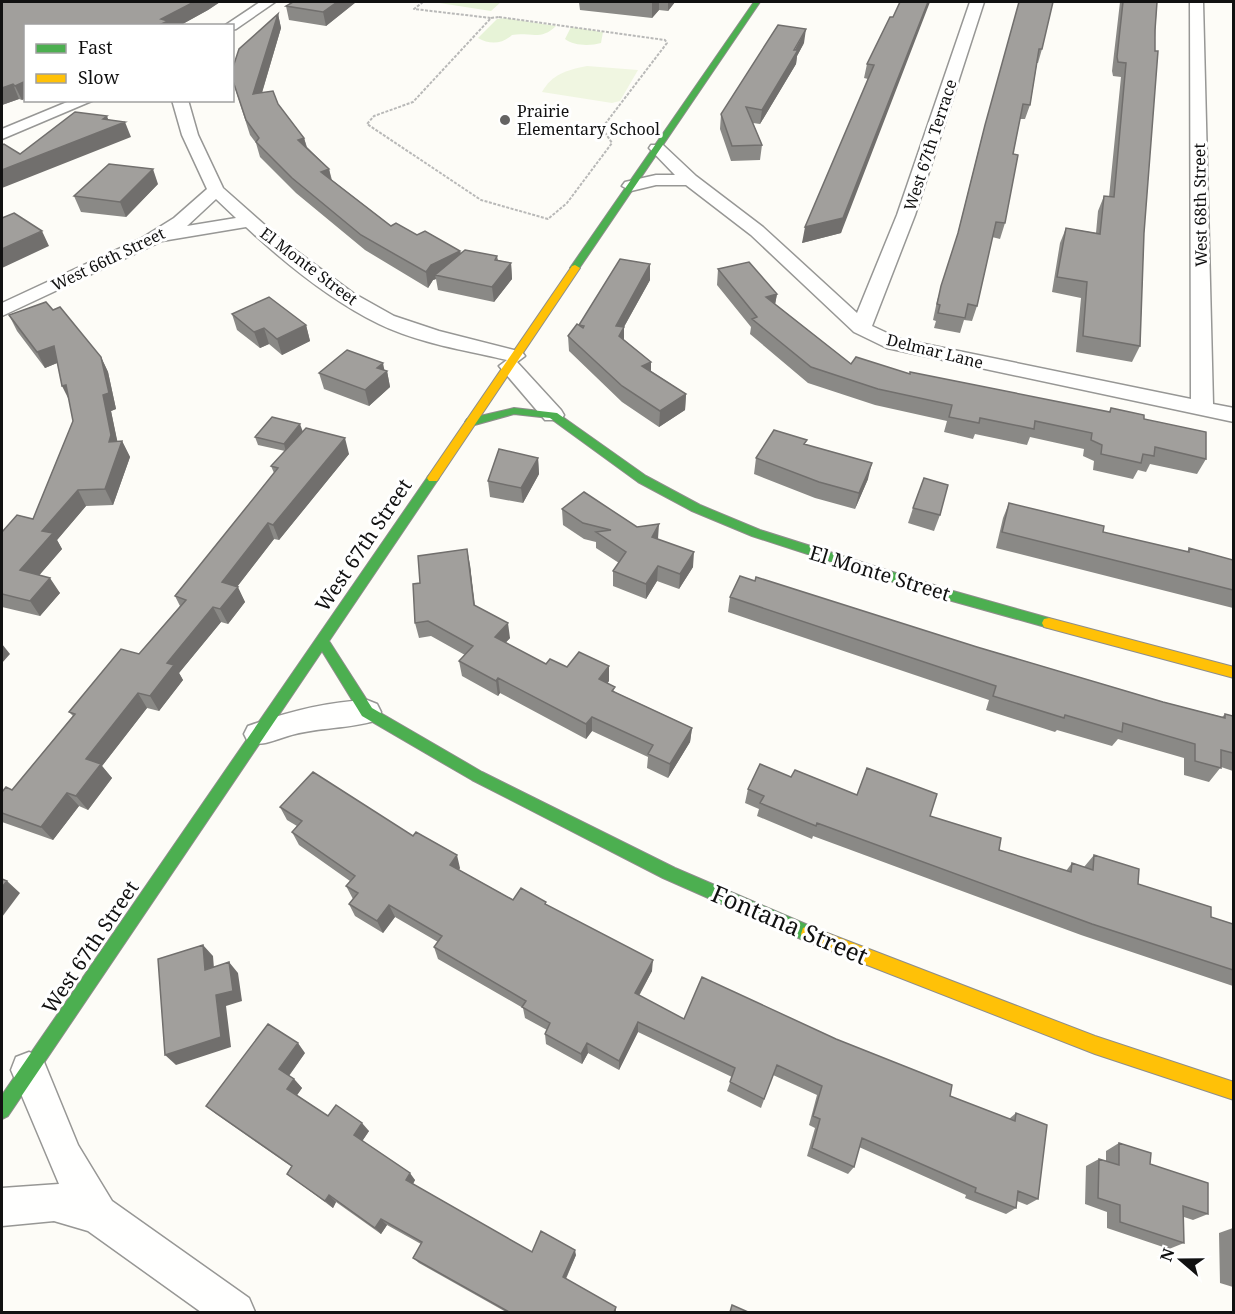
<svg xmlns="http://www.w3.org/2000/svg" width="1235" height="1314" font-family="'Noto Serif',serif">
  <style>
    .green { fill: #e7f3d7 }
    .pitch { fill: #f0f6e1 }
    .lines { fill: none; stroke-linecap: round; stroke-linejoin: round }
    .street-casing { stroke: #979795; stroke-width: 3 }
    .fast-casing { stroke: #8e8d8b; stroke-width: 2 }
    .slow-casing { stroke: #8e8d8b; stroke-width: 2 }
    .path { stroke: #b9b9b8; stroke-width: 2; stroke-dasharray: 3 1.5; stroke-linecap: butt }
    .street { fill: #fffffe; fill-rule: evenodd }
    .fast { fill: #4caf50; fill-rule: evenodd }
    .slow { fill: #ffc107; fill-rule: evenodd }
    .wall { fill: #8a8986 }
    .shaded-wall { fill: #716f6d }
    .building { fill: #a19f9c; stroke: #716f6d; stroke-width: 1.5 }
    .poi-dot { fill: #646362; stroke: #fff; stroke-width: 2 }
    .labels { text-anchor: middle; dominant-baseline: central; stroke-width: 6; stroke-linejoin: round; paint-order: stroke }
    .far-poi-label { font-size: 16px; fill: #111; stroke: #fff; text-anchor: start }
    .far-street-label { font-size: 16px; fill: #111; stroke: #fff }
    .street-label { font-size: 20px; fill: #111; stroke: #fff }
    .near-street-label { font-size: 24px; fill: #111; stroke: #fff }
  </style>
  <rect width="100%" height="100%" fill="#fdfcf7"/>
  <!-- green -->
  <path class="green" d="M433 2H501L491 11Z
    M505 18 556 26C541 41 530 32 512 35 502 44 490 45 478 38L497 19Z
    M571 27 603 32 601 43C590 46 574 46 565 39Z"/>
  <!-- pitch -->
  <path class="pitch" d="M587 66 638 70 620 101 612 103 542 92C552 74 567 70 587 66Z"/>
  <g class="lines">
    <!-- street casing -->
    <g class="street-casing">
      <path id="street" d="M260 2H275L236 29 232 30V26H224Z
        M970 2H984L915 215 872 326 900 339 1191 399 1190 2H1203L1213 404 1234 408V422L887 348 854 332 751 235 686 185H656L631 191 622 186 625 182 656 175H675L649 148 651 145H663L696 176 763 227 857 313 897 215Z
        M72 100H94L2 139V129Z
        M172 100H188L198 135 223 188 283 241 353 293 394 316 439 331 522 352 525 356 517 362 561 410 564 415 561 420H545L499 366 507 360C464 350 418 343 379 324 330 300 285 263 246 227L162 241 2 316V303L142 238 174 218 207 189 182 135ZM216 199 236 218 187 226Z
        M367 700 377 704 381 712 377 720C351 729 317 727 288 736 274 740 262 747 248 742L244 734 248 726C287 712 325 702 367 700Z
        M29 1052 42 1057 78 1145 112 1201 249 1298 255 1312H201L88 1231 54 1221 2 1226V1188L59 1184 11 1070 16 1057Z"/>
    </g>
    <!-- fast casing -->
    <g class="fast-casing">
      <path id="fast" d="M754 2H760L578 270H572L570 268Z
        M514 408 557 413 646 476 700 505 760 530 953 591 1049 618 1056 623 1049 628 952 601 752 536 692 511 638 482 550 418 514 414 471 426 465 422 467 419Z
        M433 474 439 478 437 481 329 641 372 708 482 772 675 868 815 928 817 934 815 940 809 942 803 940 663 878 472 780 362 716 322 651 8 1116 2 1119V1095L429 475Z"/>
    </g>
    <!-- slow casing -->
    <g class="slow-casing">
      <path id="slow" d="M575 265 580 268 437 481H429L427 478 429 475 572 266Z
        M1049 618 1234 667V678L1044 627 1042 623 1044 619Z
        M809 926 1095 1036 1234 1082V1100L1095 1054 803 940 801 934 803 928Z"/>
    </g>
    <!-- path -->
    <path class="path" d="M423 2 414 9 491 18
      M499 17 665 40 667 43 602 128 612 143 567 203 548 219 481 200 367 124 374 116 413 102 491 18Z"/>
    <!-- street -->
    <use href="#street" class="street"/>
    <!-- fast -->
    <use href="#fast" class="fast"/>
    <!-- slow -->
    <use href="#slow" class="slow"/>
  </g>
  <!-- wall -->
  <path class="wall" d="M2 2H220L208 10 179 26H26V98L22 100 19 99 2 105Z
    M356 2 326 26 289 20 286 6Z
    M578 2H675L668 11 659 10 652 18 580 10 579 2Z
    M1019 2 1042 49 1038 63H1037L1030 105 1025 119H1020L1013 154 1005 223 1000 239 992 237 977 306 972 321 964 320 960 333 934 328 936 321 933 320 937 301 956 240 981 140Z
    M1120 2H1157L1144 233 1140 346 1132 362 1076 352 1081 298 1052 292 1060 243 1066 228 1096 233 1098 211 1104 196 1109 197 1121 77 1113 76 1112 71Z
    M278 14 281 28 262 93 278 104 304 138 307 147 329 169 332 180 391 226 460 251 461 253 497 256 498 260 511 263 512 279 494 302 438 290 436 279 433 280 428 288 365 250 296 193 260 157 256 143 250 135 232 79Z
    M890 17 841 233 802 243 868 79 864 78 867 64Z
    M804 43 797 56 796 64 760 124 753 123 762 145 760 160 731 161 720 129 721 114Z
    M158 184 126 217 81 212 74 196Z
    M650 264V280L624 327V340L651 362V371L686 394 685 410 659 427 622 402 569 351 568 336Z
    M718 269 777 294 775 304 851 364 1109 412 1111 408 1144 419 1206 459 1197 474 1150 464 1146 472 1138 470 1133 479 1093 470 1094 461 1083 456 1084 449 1030 437 1027 445 975 434 973 439 944 432 947 421 875 405 808 383 750 334 751 327 717 285Z
    M53 310 101 357 108 372 116 409 111 411 117 441H122L130 457 113 505 86 506 57 540 62 549 39 575 60 593 40 616 2 607V532L33 519 73 421 69 400 57 363 45 368 17 331 9 315Z
    M232 314 306 325 310 341 282 355 269 344 260 348 237 330Z
    M384 370 387 371 390 387 369 406 324 389 319 373Z
    M303 431 349 454 279 540 274 539 237 587 245 602 228 624 221 622 179 673 183 680 159 711 147 708 102 766 112 778 88 810 79 806 53 840 2 822V792L12 790 73 716 69 712 139 654 180 606 175 596 274 473 271 466 285 451 258 445 255 437Z
    M806 445 868 479 855 509 815 498 754 474 756 458Z
    M538 458 539 474 523 503 490 497 488 481Z
    M1009 503 1103 532 1187 552 1189 548 1233 560V608L996 548 1003 518Z
    M913 508 940 515 934 531 908 523Z
    M562 509 637 527 693 567 679 589 657 581 646 599 613 586V571L619 563 596 548V542L584 539 563 525Z
    M470 565 475 605 510 638 505 643 546 664 567 667 609 681 607 683 615 692 692 728 690 742 668 778 647 768 648 757 592 731 586 739 500 693 498 696 462 676 459 661 465 655 431 636 419 638 415 623 420 583Z
    M730 597 977 647 1163 702 1222 717 1225 714 1233 716V771L1221 767 1209 782 1184 775V758L1118 739 1112 746 1057 730 1055 732 986 710 989 700 728 612Z
    M791 777 930 816 999 850 1066 871 1072 863 1084 867 1094 855 1138 884 1211 917 1233 924V986L1081 935 813 836 812 839 757 816 759 809 745 803 748 789Z
    M280 807 460 868 459 870 513 900 547 905 652 971 639 996 684 1019 950 1096 1009 1119 1016 1113 1038 1199 1027 1205 1017 1201 1016 1208 1006 1214 965 1198 966 1195 859 1147 854 1167 848 1174 807 1156 815 1128 809 1125 817 1095 773 1075 761 1108 727 1091 732 1077 638 1032 619 1070 588 1053 582 1064 546 1044 545 1034 547 1030 525 1018 523 1008 438 959 434 947 438 942 395 917 383 933 355 916 349 904 353 899 346 886 350 881 299 845 292 832 297 826 287 820Z
    M305 1053 289 1076 294 1079 302 1088 297 1095 328 1116 369 1131 362 1141 415 1180 413 1184 532 1252 576 1255 566 1279 616 1307V1312H506L419 1263 413 1258 421 1244 387 1225 381 1234 336 1202 333 1208 287 1174 292 1167 216 1114 206 1106Z
    M1119 1143 1150 1164 1208 1214 1193 1220 1184 1217V1243L1169 1249 1107 1228V1212L1085 1204 1086 1166 1099 1159 1106 1161V1151Z
    M1233 1228V1287L1220 1283 1219 1233Z"/>
  <!-- shaded-wall -->
  <path class="shaded-wall" d="M194 2H220L208 10 179 26H157L161 19Z
    M337 2H356L326 26 323 12Z
    M652 2H659V10L652 18Z
    M668 2H675L668 11Z
    M928 2H930L841 233 802 243 805 227Z
    M278 14 281 28 257 109 253 94Z
    M806 29 804 43 797 56 796 64 760 124 762 110Z
    M26 81V98L22 100 15 86Z
    M13 84 19 99 2 105V88Z
    M107 116 111 127 125 122 131 137 2 188V170L103 119Z
    M304 138 308 153 298 140Z
    M153 169 158 184 126 217 120 202Z
    M329 169 332 184 321 172Z
    M42 231 49 246 2 268V249Z
    M460 251 462 266 435 275 436 279 433 280 428 288 426 272 431 265Z
    M511 263 512 279 494 302 492 287Z
    M650 264V280L616 341V326Z
    M777 294 774 310 766 297Z
    M306 325 310 341 282 355 277 339Z
    M624 327V343L619 336Z
    M264 328 269 344 260 348 254 332Z
    M54 346 62 361 45 368 37 352Z
    M101 357 108 372 116 409 111 411 119 449 122 441 130 457 113 505 105 489 109 442 103 395Z
    M651 362V377L642 366Z
    M383 363 385 373 387 371 390 387 369 406 365 390 377 368Z
    M66 385 70 402 62 386Z
    M686 394 685 410 659 427 660 411Z
    M300 424 303 432 286 452 284 444Z
    M345 438 349 454 279 540 273 525Z
    M538 458 539 474 523 503 521 488Z
    M872 463 868 479 855 509 859 493Z
    M78 490 86 506 57 540 62 549 30 586 20 570 42 531Z
    M268 523 274 539 229 597 222 582Z
    M659 524 658 539 652 537Z
    M467 549 470 565 476 620 474 605Z
    M694 552 693 567 679 589 680 574Z
    M658 566 657 581 646 599V584Z
    M50 578 60 593 40 616 30 601Z
    M238 587 245 602 228 624 220 609Z
    M213 607 221 622 179 673 183 680 159 711 150 696 167 663Z
    M508 623 510 638 497 652 495 637Z
    M2 644 10 654 2 663Z
    M609 666V681L600 694 599 679Z
    M498 678 500 693 498 696 496 681Z
    M138 693 147 708 102 766 112 778 88 810 76 796 86 759Z
    M592 717V731L586 739V724Z
    M692 728 690 742 668 778 670 764Z
    M67 793 79 806 53 840 41 827Z
    M457 855 460 868 453 877 450 865Z
    M7 881 20 893 2 917V887Z
    M389 905 395 917 383 933 377 921Z
    M203 945 213 956 215 981 205 970Z
    M653 960 652 971 634 1004 635 993Z
    M229 962 238 973 242 1001 226 1006 231 1047 176 1065 165 1055Z
    M638 1022V1032L619 1070V1061Z
    M298 1043 305 1053 287 1078 279 1069Z
    M587 1043 588 1053 582 1064 581 1054Z
    M294 1079 302 1088 295 1098 287 1089Z
    M362 1123 369 1131 361 1143 354 1135Z
    M410 1173 415 1180 411 1187 406 1180Z
    M329 1195 336 1202 333 1208 325 1201Z
    M381 1219 387 1225 381 1234 375 1228Z
    M575 1250 576 1255 564 1282 563 1277Z"/>
  <!-- building -->
  <path class="building" d="M2 2H194L161 19 168 21 157 26H26V81L15 86 13 84 2 88Z
    M293 2H337L323 12 286 6Z
    M900 2H928L843 218 805 227 874 65 867 64 890 17H893Z
    M1019 2H1053L1042 49H1039L1030 105 1023 104 1013 154 1018 155 1005 223 996 222 977 306 968 304 965 318 938 313 940 305 937 304 941 286 958 233 985 125Z
    M1123 2H1157L1155 30V51H1158L1144 233 1140 346 1083 336 1087 282 1057 277 1066 228 1100 234 1104 196 1114 197 1126 63 1118 62 1117 57Z
    M278 14 253 94 273 91 278 104 304 138 298 140 329 169 321 172 391 226 396 223 417 235 425 231 460 251 431 265 426 272 361 235 292 178 256 142 259 138 246 120 232 78V70L239 49Z
    M778 25 806 29 794 50H798L762 110 746 107 762 145 732 146 721 114Z
    M75 112 107 116 103 119 125 122 2 170V145L4 144 20 154Z
    M109 164 153 169 120 202 74 196Z
    M14 213 42 231 2 249V218Z
    M465 250 497 256 495 260 511 263 492 287 435 275Z
    M620 259 650 264 616 326 624 327 619 336 651 362 642 366 686 394 660 411 622 386 568 336 577 324 583 328 584 326 579 325Z
    M749 262 777 294 766 297 851 364 856 357 910 374V372L1110 412 1111 408 1144 415V419L1206 432V459L1155 447 1154 456 1143 454 1141 463 1101 454 1102 445 1091 440 1092 433 1035 421 1034 429 980 418 979 423 949 417 952 405 878 389 811 367 752 319 757 317 718 269Z
    M269 297 306 325 277 339 264 328 254 332 232 314Z
    M46 302 53 310 60 307 101 357 109 393 103 395 111 435 109 442 122 441 105 489 78 490 42 531 53 533 20 570 50 578 30 601 2 594V532L17 515 33 519 73 421 66 385 62 386 54 346 37 352 9 315Z
    M347 350 383 363 377 368 387 371 365 390 319 373Z
    M272 417 300 424 284 444 255 437Z
    M306 428 345 438 273 525 268 523 222 582 238 587 220 609 213 607 167 663 174 665 150 696 138 693 86 759 101 764 76 796 67 793 41 827 2 813V792L6 787 12 790 75 714 69 712 121 649 139 654 186 600 175 596 278 468 271 466Z
    M774 430 807 440 804 444 872 463 859 493 819 482 756 458Z
    M499 449 538 458 521 488 488 481Z
    M924 478 948 485 940 515 913 508Z
    M584 492 637 527 659 524 652 537 694 552 680 574 658 566 646 584 613 571 626 552 596 532 611 530 583 523 562 509Z
    M1009 503 1104 526 1103 532 1189 552V548L1233 560V590L1002 532Z
    M467 549 474 605 508 623 495 637 546 664 550 659 567 667 579 652 609 666 599 679 615 687 612 691 692 728 670 764 648 754 653 745 592 717 586 724 498 678 496 681 459 661 473 646 428 621 415 623 413 584 420 583 418 556Z
    M740 576 755 581 756 577 977 647 1163 702 1225 718V714L1233 716V753L1221 750V768L1195 761V744L1123 723 1122 732 1065 715 1064 718 993 696 996 686 730 597Z
    M760 764 791 777 795 770 857 795 867 768 937 794 930 816 1001 838 999 850 1071 872 1072 863 1093 870 1094 855 1139 869 1138 884 1211 907V917L1233 924V970L1092 924 817 823 816 826 760 803 764 796 748 789Z
    M313 772 413 836 416 832 457 855 450 865 513 900 521 888 546 902 545 904 653 960 635 993 684 1019 702 977 836 1039 952 1085 950 1096 1015 1121 1016 1113 1047 1125 1038 1199 1018 1191 1016 1208 975 1192 976 1188 862 1138 854 1167 812 1148 820 1119 813 1116 822 1086 777 1065 764 1099 730 1082 735 1068 638 1022 619 1061 587 1043 581 1054 545 1034 550 1023 522 1007 526 1001 434 947 442 936 389 905 377 921 349 904 358 893 346 886 355 876 292 832 302 821 280 807Z
    M2 879 7 881 2 887Z
    M203 945 205 970 229 962 233 991 216 995 221 1037 165 1055 158 959Z
    M268 1024 298 1043 279 1069 294 1079 287 1089 328 1116 336 1105 362 1123 354 1135 410 1173 406 1180 532 1252 541 1231 575 1250 563 1277 616 1307 614 1312H509L413 1258 422 1242 381 1219 375 1228 329 1195 325 1201 287 1174 292 1166 206 1106Z
    M1119 1143 1151 1153 1150 1164 1208 1183V1214L1183 1206 1184 1243 1120 1222V1205L1098 1198 1099 1159 1119 1165Z
    M732 1305 748 1312H730Z"/>
  <!-- markers -->
  <circle class="poi-dot" cx="505" cy="120" r="6"/>
  <g class="labels">
    <!-- far-poi labels -->
    <g class="far-poi-label">
      <text x="517" y="111">Prairie<tspan x="517" dy="18">Elementary School</tspan></text>
    </g>
    <!-- far-street labels -->
    <g class="far-street-label">
      <text transform="translate(930 145) rotate(-72)">West 67th Terrace</text>
      <text transform="translate(1200 205) rotate(-91)">West 68th Street</text>
      <text transform="translate(108 259) rotate(-26)">West 66th Street</text>
      <text transform="translate(309 266) rotate(37)">El Monte Street</text>
      <text transform="translate(935 351) rotate(14)">Delmar Lane</text>
    </g>
    <!-- street labels -->
    <g class="street-label">
      <text transform="translate(363 545) rotate(-56)">West 67th Street</text>
      <text transform="translate(880 573) rotate(17)">El Monte Street</text>
      <text transform="translate(90 947) rotate(-56)">West 67th Street</text>
    </g>
    <!-- near-street labels -->
    <g class="near-street-label">
      <text transform="translate(790 924) rotate(23)">Fontana Street</text>
    </g>
  </g>
  <!-- border -->
  <rect width="1235" height="1314" fill="none" stroke="#111111" stroke-width="6"/>
  <!-- legend -->
  <rect x="24" y="24" width="210" height="78" fill="#ffffff" stroke="#a0a0a0" stroke-width="1.5"/>
  <rect x="36" y="44" width="30" height="9" fill="#4caf50" stroke="#a0a0a0" stroke-width="1.5"/>
  <text x="78" y="54" font-size="18" fill="#111111">Fast</text>
  <rect x="36" y="74" width="30" height="9" fill="#ffc107" stroke="#a0a0a0" stroke-width="1.5"/>
  <text x="78" y="84" font-size="18" fill="#111111">Slow</text>
  <!-- north arrow -->
  <g transform="translate(1181 1260) rotate(290)" stroke="#ffffff" stroke-width="4.5" paint-order="stroke">
  <path d="M0-4.5L10 22L0 15L-10 22Z" fill="#111111"/>
  <text y="-9" font-size="16" font-weight="bold" text-anchor="middle" fill="#111111">N</text>
  </g>
</svg>
